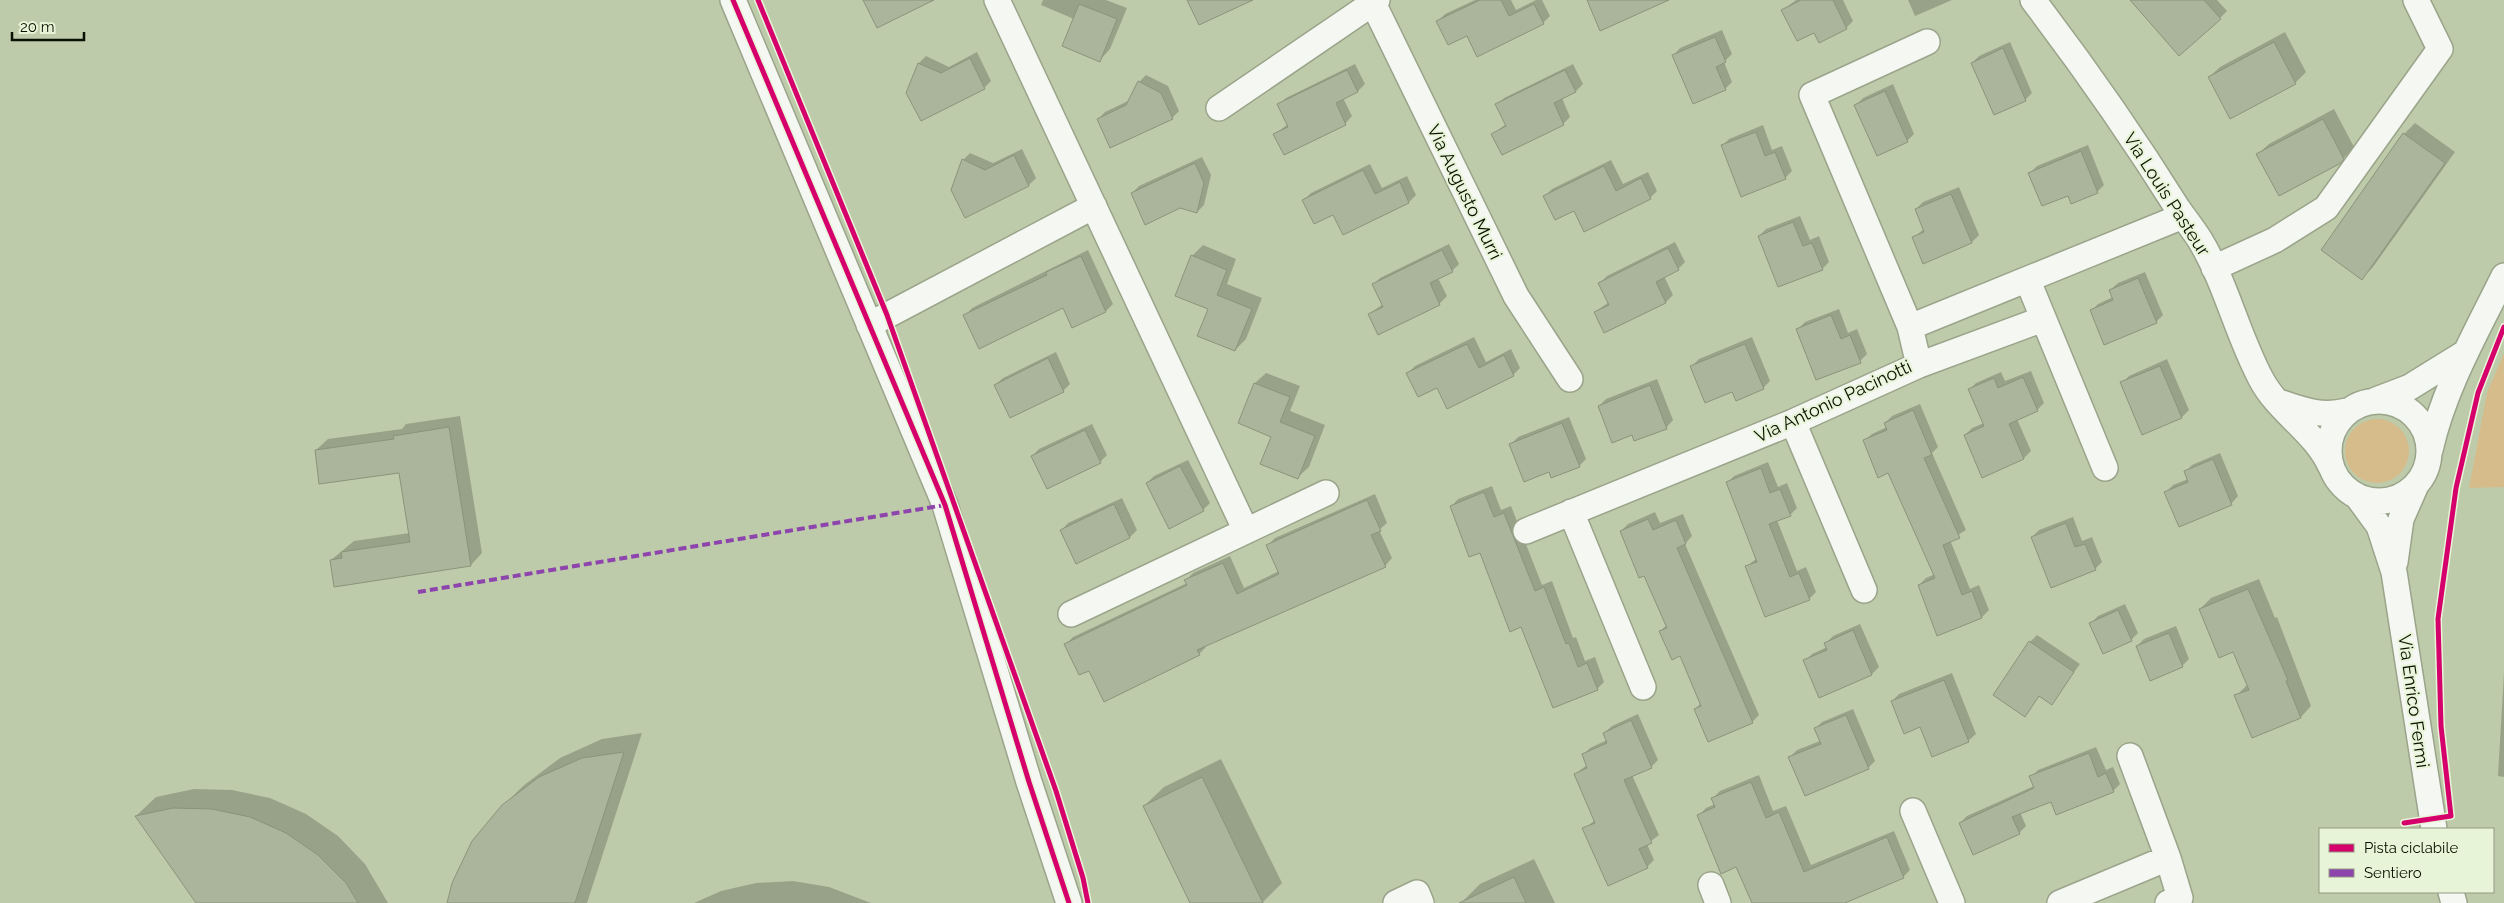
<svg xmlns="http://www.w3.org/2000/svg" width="2504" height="903" font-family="Raleway,sans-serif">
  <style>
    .green { fill: #d6bb8b }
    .shadow { fill: #0003 }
    .building { fill: #abb59b; stroke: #8a947b }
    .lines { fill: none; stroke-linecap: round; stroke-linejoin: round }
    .minor-casing { stroke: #9aa48a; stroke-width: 28 }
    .minor { stroke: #f5f7f2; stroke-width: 25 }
    .quiet { stroke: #8e44ad; stroke-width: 4; stroke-dasharray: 8 4; stroke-linecap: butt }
    .cycleway-casing { stroke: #e8f4d7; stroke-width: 8 }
    .cycleway { stroke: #d6006c; stroke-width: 5 }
    .labels { text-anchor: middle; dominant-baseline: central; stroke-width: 4; stroke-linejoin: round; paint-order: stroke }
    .street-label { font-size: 18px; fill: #091000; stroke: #e8f4d7 }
  </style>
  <rect width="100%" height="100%" fill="#becbaa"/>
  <!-- green -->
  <path class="green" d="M2504 353V487L2469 488 2487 393Z
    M2345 451a32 32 0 1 1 64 0a32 32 0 1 1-64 0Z"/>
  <!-- shadow -->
  <path class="shadow" d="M1043 0H1106L1127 8 1110 49 1100 60 1074 19 1041 5Z
    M1475 0H1511L1516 10 1536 0H1542L1550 16 1543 23 1468 34 1438 21 1445 14Z
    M1796 0H1843L1853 21 1846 28 1815 31 1783 10Z
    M1908 0H1952L1915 16Z
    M2137 0H2217L2227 11 2220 18Z
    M1722 30 1732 54 1724 62 1732 82 1725 89 1673 56 1680 48Z
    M2285 32 2306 72 2295 83 2209 77 2220 67Z
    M2010 42 2032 93 2025 100 1972 63 1979 56Z
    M977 52 991 81 984 88 908 93 919 63 926 56 949 67Z
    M1355 64 1365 84 1358 91 1343 98 1352 116 1345 124 1284 153 1275 134 1288 124 1279 105 1286 98Z
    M1573 64 1583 84 1576 91 1562 98 1570 117 1563 124 1502 153 1493 134 1506 124 1497 105 1504 98Z
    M1146 75 1168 86 1179 111 1172 118 1098 119 1105 112 1130 100 1139 82Z
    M1893 84 1914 134 1907 141 1877 154 1856 105 1863 98Z
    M2334 109 2354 147 2340 162 2258 154 2269 144Z
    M2415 123 2455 152 2373 267 2362 278 2404 134Z
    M1763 125 1772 150 1782 146 1792 171 1785 178 1722 146 1729 139Z
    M2088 145 2104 185 2097 192 2068 194 2030 173 2037 166Z
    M1022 149 1036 178 1029 185 965 216 963 160 970 153 993 163Z
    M1202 157 1211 175 1204 205 1197 212 1132 193 1139 186Z
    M1611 160 1623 184 1648 172 1657 191 1650 198 1574 209 1545 196 1552 189Z
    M1370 164 1382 188 1407 176 1416 195 1409 202 1343 234 1333 213 1304 200 1311 193Z
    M1959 187 1979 235 1972 242 1914 237 1924 229 1916 209 1923 202Z
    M1800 216 1810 240 1819 236 1829 262 1822 269 1759 236 1766 229Z
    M1675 242 1685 262 1678 269 1664 276 1673 295 1666 302 1605 332 1595 312 1609 302 1600 283 1607 276Z
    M1449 244 1459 264 1452 271 1438 278 1447 296 1440 303 1379 333 1369 314 1383 304 1373 285 1380 278Z
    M1203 245 1236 259 1227 284 1262 298 1246 339 1235 350 1210 309 1192 256Z
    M1088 250 1113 304 1106 311 1072 326 1063 307 965 316 972 308Z
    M2145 272 2163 315 2156 322 2091 311 2098 304 2113 297 2110 290 2118 283Z
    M1839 309 1848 333 1857 329 1867 354 1860 361 1798 329 1805 322Z
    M1474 337 1486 362 1511 349 1520 368 1513 375 1437 386 1408 373 1415 366Z
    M1752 337 1770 381 1763 388 1692 366 1699 359Z
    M1056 352 1070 384 1063 391 995 385 1003 378Z
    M2167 359 2189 410 2182 417 2122 383 2129 376Z
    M2031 371 2044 403 2037 410 2017 419 2031 451 2024 458 1965 435 1972 428 1984 423 1969 390 1976 383 2001 372 2005 381Z
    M1266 373 1300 386 1290 411 1325 425 1309 467 1298 477 1273 436 1240 423 1255 383Z
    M1657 379 1673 420 1666 428 1633 433 1599 406 1606 399Z
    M1920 404 1938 447 1932 453 1966 530 1950 540 1970 589 1979 585 1989 610 1982 617 1938 634 1919 585 1926 578 1935 574 1889 472 1864 441 1872 434 1887 427 1885 423 1892 416Z
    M460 416 482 553 471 565 331 560 354 541 410 533 400 472 316 450 328 439 402 429 406 424Z
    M1569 417 1586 459 1579 466 1549 471 1511 444 1518 437Z
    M1092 424 1107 455 1100 462 1032 456 1039 449Z
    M2220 453 2238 496 2231 504 2166 492 2173 485 2188 479 2185 472 2192 465Z
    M1188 460 1210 503 1203 510 1147 483 1154 476Z
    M1768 462 1778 487 1787 483 1797 508 1790 515 1777 520 1797 571 1806 567 1816 592 1809 599 1746 567 1757 558 1727 483 1734 476Z
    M1492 486 1501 510 1511 506 1542 585 1552 581 1573 638 1576 637 1585 661 1595 657 1604 682 1597 689 1522 626 1480 552 1451 507 1458 499Z
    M1375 494 1387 523 1379 530 1392 558 1385 566 1205 645 1206 647 1199 654 1090 669 1066 644 1073 637 1187 583 1186 580 1193 573 1230 556 1244 588 1279 571 1268 545 1275 538Z
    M1122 498 1137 530 1130 537 1077 562 1061 531 1068 523Z
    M1655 512 1660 523 1683 514 1692 536 1685 544 1759 715 1752 722 1695 709 1701 703 1681 655 1660 631 1667 625 1645 574 1621 531 1628 524Z
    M2073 517 2082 541 2092 537 2102 562 2095 569 2032 537 2039 530Z
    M2259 579 2275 618 2277 617 2311 706 2301 717 2252 736 2236 696 2248 684 2234 650 2200 609 2211 598Z
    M2125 604 2138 633 2131 640 2091 623 2098 616Z
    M1860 624 1879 667 1872 674 1805 661 1812 654 1827 647 1826 643 1833 636Z
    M2176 626 2189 659 2182 666 2137 646 2144 639Z
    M2037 635 2080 664 2052 703 2040 695 2025 715 2030 642Z
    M2504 672V777L2498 776Z
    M1952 673 1976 734 1968 741 1921 726 1892 701 1899 694Z
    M1853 709 1875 761 1868 768 1790 757 1797 750 1820 741 1815 729 1822 722Z
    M1638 714 1658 760 1651 767 1632 775 1659 835 1647 844 1654 860 1647 867 1584 829 1595 820 1575 774 1587 765 1583 755 1590 748 1607 740 1604 733 1612 726Z
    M642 733 587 903H448L503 806 523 786 560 758 602 739Z
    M2096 747 2106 770 2113 767 2120 784 2113 791 2051 800 2020 812 2026 826 2019 833 1960 823 1967 816 2034 786 2031 777 2038 770Z
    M1221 759 1282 883 1262 903H1191L1144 806 1164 787Z
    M1759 775 1773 811 1786 806 1811 865 1894 831 1910 870 1903 877 1842 903H1753L1737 866 1699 815 1706 808 1715 804 1713 798 1720 791Z
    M194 789 232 790 270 798 306 814 338 836 365 864 388 903H198L136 816 156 797Z
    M1534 859 1555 903H1461L1480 884Z
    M793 881 829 887 871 903H694L721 891 756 883Z"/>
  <!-- building -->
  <path class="building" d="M863 0H934L877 28Z
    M1187 0H1253L1199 25Z
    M1480 0H1501L1509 16 1534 4 1544 24 1477 57 1467 36 1448 45 1436 21Z
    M1587 0H1669L1600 31Z
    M1801 0H1833L1847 29 1819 43 1814 33 1797 41 1781 10Z
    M2130 0H2204L2221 19 2179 56Z
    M1079 4 1117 19 1100 62 1062 46Z
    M1715 37 1726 62 1716 67 1726 90 1693 104 1672 55Z
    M2274 42 2296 84 2230 119 2208 77Z
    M2003 48 2026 101 1994 115 1971 63Z
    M970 58 985 89 921 121 906 93 918 63 941 73Z
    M1347 70 1358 92 1336 103 1346 125 1284 155 1273 134 1288 127 1277 104Z
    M1565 70 1576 92 1554 103 1564 125 1502 155 1491 134 1506 126 1495 104Z
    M1138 81 1161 93 1173 119 1110 148 1097 119 1126 105Z
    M1885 91 1908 142 1877 156 1854 105Z
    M2323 119 2344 159 2341 163 2279 196 2256 154Z
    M1756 132 1765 156 1775 152 1786 179 1741 197 1721 145Z
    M2403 133 2445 163 2362 280 2321 250Z
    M2081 151 2098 193 2071 204 2068 196 2042 206 2028 173Z
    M1014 155 1029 186 965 218 951 190 962 159 985 170Z
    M1195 163 1204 183 1197 213 1180 208 1145 225 1131 193Z
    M1604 166 1616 191 1641 178 1651 199 1584 232 1574 211 1555 220 1543 196Z
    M1363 170 1375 194 1400 182 1409 203 1343 235 1333 215 1314 224 1302 200Z
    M1951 194 1972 243 1923 264 1912 237 1924 232 1915 209Z
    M1793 222 1803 246 1812 243 1823 270 1778 287 1758 236Z
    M1668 248 1679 270 1656 282 1666 303 1604 333 1594 312 1609 305 1598 283Z
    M1442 250 1453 272 1430 283 1440 305 1378 335 1368 314 1383 307 1372 284Z
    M1191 255 1227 270 1217 295 1252 309 1235 351 1197 336 1208 309 1175 296Z
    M1081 256 1106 312 1072 328 1063 308 979 349 963 315 1047 275 1046 272Z
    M2138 278 2157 323 2104 345 2090 310 2113 300 2109 290Z
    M1831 315 1841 339 1850 335 1861 363 1816 380 1796 329Z
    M1467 344 1479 368 1504 355 1514 376 1447 409 1437 388 1418 397 1406 373Z
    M1745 344 1764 389 1736 401 1732 392 1705 403 1690 366Z
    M1048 358 1064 392 1010 418 994 385Z
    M2160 366 2182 418 2142 435 2120 382Z
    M2023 377 2038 411 2009 424 2024 459 1982 478 1964 435 1984 426 1968 389 1994 378 1998 388Z
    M1254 383 1290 397 1280 422 1315 436 1298 479 1260 464 1271 437 1238 423Z
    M1650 385 1667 429 1634 441 1632 435 1612 443 1598 406Z
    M1913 410 1932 455 1924 458 1960 538 1943 545 1962 595 1972 591 1982 618 1937 636 1918 585 1935 578 1888 473 1878 478 1863 440 1887 430 1884 423Z
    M1562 423 1580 467 1551 478 1549 472 1524 482 1509 444Z
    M449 427 471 566 334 587 330 560 342 558 341 552 410 542 399 473 319 484 315 450 394 439 393 436Z
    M1085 430 1101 463 1047 489 1031 456Z
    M2213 459 2232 505 2179 527 2164 492 2188 482 2184 471Z
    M1180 466 1204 511 1169 529 1146 483Z
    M1761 468 1770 493 1780 489 1791 516 1769 524 1790 577 1799 573 1810 600 1765 617 1745 566 1757 562 1726 482Z
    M1484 492 1494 517 1504 513 1535 591 1544 587 1566 644 1569 643 1578 667 1587 663 1598 690 1553 708 1521 627 1510 632 1480 553 1469 557 1450 506Z
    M1367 500 1381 531 1371 535 1386 567 1197 650 1200 655 1104 702 1089 671 1079 675 1064 644 1187 585 1184 580 1223 563 1237 594 1279 574 1266 545Z
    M1114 504 1130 538 1076 564 1060 530Z
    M1648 519 1653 530 1676 520 1686 544 1677 548 1753 723 1708 742 1694 709 1701 706 1680 656 1672 660 1659 631 1667 628 1644 576 1639 578 1620 531Z
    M2066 523 2075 547 2085 544 2096 570 2051 588 2031 537Z
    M2248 589 2288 680 2286 681 2301 718 2252 738 2234 695 2249 690 2233 652 2219 658 2199 609Z
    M2118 610 2132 641 2103 654 2089 623Z
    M1853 630 1872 675 1819 698 1803 660 1827 650 1824 643Z
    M2169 633 2183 667 2150 681 2136 646Z
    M2029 641 2074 672 2052 705 2039 696 2025 717 1993 695Z
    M1944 680 1969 742 1932 757 1920 727 1904 734 1891 701Z
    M1846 715 1869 769 1805 796 1788 757 1821 744 1814 728Z
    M1631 720 1652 768 1624 780 1652 843 1639 849 1648 868 1608 886 1582 828 1595 823 1574 774 1587 768 1582 754 1607 743 1603 733Z
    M624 752 575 903H447L452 883 472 841 502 805 539 777 582 758Z
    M2089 753 2098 777 2106 773 2114 792 2056 815 2051 802 2012 817 2020 834 1973 855 1959 823 2034 788 2029 776Z
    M1202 777 1263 903H1190L1143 806Z
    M1751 782 1766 818 1779 812 1804 872 1887 837 1904 878 1845 903H1752L1736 867 1721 874 1697 815 1715 807 1711 798Z
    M173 808 212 809 250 817 286 833 318 855 346 883 358 903H196L135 816Z
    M1514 877 1526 903H1459Z"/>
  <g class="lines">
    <!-- minor casing -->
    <g class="minor-casing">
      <path id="minor" d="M733 0 945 505 1029 782 1069 903
        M997 0 1246 531
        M1377 0 1373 3 1516 296 1570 379
        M2033 0C2084 67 2133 137 2178 209 2185 219 2193 229 2200 240 2226 283 2237 334 2261 379 2279 413 2315 431 2331 467
        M1219 108 1373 3
        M2214 268 2275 240 2326 208 2440 49 2416 0
        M2028 281 2105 468
        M869 325 1094 206
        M1910 327 1812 95 1927 42
        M1919 365 2043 319
        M2376 400 2410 387 2465 353
        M2329 451a50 50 0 1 1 100 0a50 50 0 1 1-100 0Z
        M2282 403C2305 411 2323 417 2347 411
        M1793 422 1864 590
        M2430 450C2444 388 2476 333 2504 276
        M2357 496 2379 526 2394 572 2434 829
        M1571 512 1643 687
        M1526 531 1793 422 1919 365 1910 327 2183 216
        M2395 562 2401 519 2416 485
        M1071 614 1326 493
        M2130 756 2168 858
        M1913 811 1952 903
        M1711 885 1718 903
        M2451 892 2454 903
        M1396 903 1417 893 1421 903
        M2060 903 2168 858 2180 898 2168 903"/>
    </g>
    <!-- minor -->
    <use href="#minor" class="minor"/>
    <!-- quiet -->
    <path class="quiet" d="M418 592 945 505"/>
    <!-- cycleway casing -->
    <g class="cycleway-casing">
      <path id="cycleway" d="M733 0 945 505 1029 782 1069 903
        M758 0 887 315 1056 791 1083 878 1088 903
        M2404 823 2451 816 2441 726 2438 619 2456 488 2478 393 2504 327"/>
    </g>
    <!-- cycleway -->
    <use href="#cycleway" class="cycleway"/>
  </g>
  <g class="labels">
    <!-- street labels -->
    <g class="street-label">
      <text transform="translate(1465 192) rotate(64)">Via Augusto Murri</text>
      <text transform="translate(2167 194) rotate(57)">Via Louis Pasteur</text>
      <text transform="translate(1833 401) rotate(-25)">Via Antonio Pacinotti</text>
      <text transform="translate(2414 701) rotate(82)">Via Enrico Fermi</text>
    </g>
  </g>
  <!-- legend -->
  <rect x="2319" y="828" width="175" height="65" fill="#e8f4d7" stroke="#8f9981"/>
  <rect x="2329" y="844" width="25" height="8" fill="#d6006c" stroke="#8f9981"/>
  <text x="2364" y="853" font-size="15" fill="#091000">Pista ciclabile</text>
  <rect x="2329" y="869" width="25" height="8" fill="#8e44ad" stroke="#8f9981"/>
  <text x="2364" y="878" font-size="15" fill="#091000">Sentiero</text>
  <!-- scale -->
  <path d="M12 32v8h72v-8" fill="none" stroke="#091000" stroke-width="2.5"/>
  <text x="20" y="32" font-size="15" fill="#091000" stroke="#e8f4d7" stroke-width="4" paint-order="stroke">20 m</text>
</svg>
